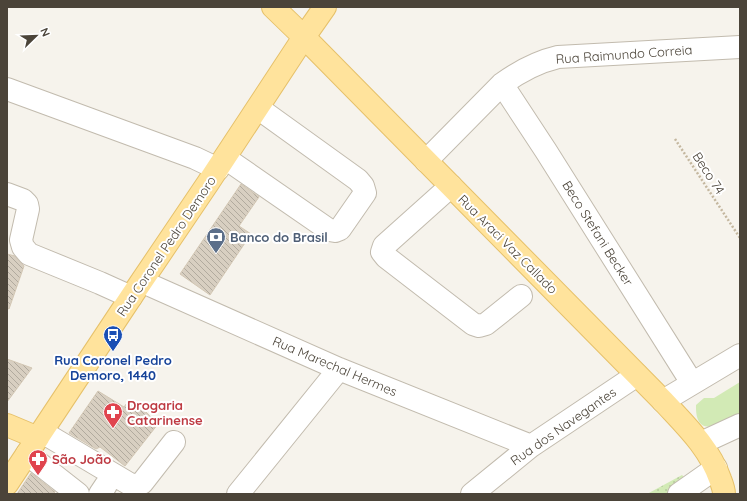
<svg xmlns="http://www.w3.org/2000/svg" width="747" height="501" font-family="Quicksand,sans-serif">
  <style>
    .grass { fill: url(#grass-dots) }
    .park { fill: #d2eab5 }
    .building { fill: url(#building-back-hatch); stroke: #d3c7b4 }
    .lines { fill: none; stroke-linecap: round; stroke-linejoin: round }
    .minor-casing { stroke: #c2bbae; stroke-width: 24 }
    .major-casing { stroke: #e6c16a; stroke-width: 24 }
    .path { stroke: #c4b79f; stroke-width: 2.5; stroke-dasharray: 2 2; stroke-linecap: butt }
    .minor { stroke: #fff; stroke-width: 22 }
    .major { stroke: #ffe39c; stroke-width: 22 }
    .labels { text-anchor: middle; dominant-baseline: central; stroke-width: 4; stroke-linejoin: round; paint-order: stroke }
    .street-label { font-size: 13px; fill: #4b4439; stroke: #fff }
    .service-label { font-size: 13px; font-weight: bold; fill: #4e5e75; stroke: #fff; text-anchor: start }
    .transit-label { font-size: 13px; font-weight: bold; fill: #164399; stroke: #fff }
    .health-label { font-size: 13px; font-weight: bold; fill: #be3a42; stroke: #fff; text-anchor: start }
  </style>
  <defs>
    <pattern id="grass-dots" width="8" height="8" patternUnits="userSpaceOnUse"><rect width="8" height="8" fill="#d2eab5"/><path d="M2 2h.1M6 6h.1" fill="none" stroke="#b6ca9c" stroke-width="1.8" stroke-linecap="round"/></pattern>
    <pattern id="building-back-hatch" width="6" height="6" patternUnits="userSpaceOnUse"><rect width="6" height="6" fill="#d8cfc1"/><path d="M-1 5l2 2M0 0l6 6M5-1l2 2" fill="none" stroke="#b1aa9e"/></pattern>
  </defs>
  <rect width="100%" height="100%" fill="#f6f3ec"/>
  <!-- grass -->
  <path class="grass" d="M682 475 685 478 668 494H647Z"/>
  <!-- park -->
  <path class="park" d="M740 382V414C722 423 695 441 696 405L704 398H714Z"/>
  <!-- building -->
  <path class="building" d="M241 184 259 197 239 226 251 234 210 295 180 274Z
    M7 254 15 256 24 266 9 309 7 308Z
    M7 359 32 368 7 402Z
    M98 391 124 407 129 400 143 409 158 424 125 466 100 447 96 449 69 433Z
    M31 473 55 492 53 494H17Z"/>
  <g class="lines">
    <!-- minor casing -->
    <g class="minor-casing">
      <path id="minor" d="M502 84 546 151 692 383
        M7 89 195 158 218 169
        M225 158 329 230 335 231 340 229 365 193 363 186 358 180 258 108
        M426 161 502 84C520 71 537 62 558 57L740 47
        M451 186 384 246 382 252 386 257 473 324 479 326 486 324 521 296
        M7 194 23 200 27 204 28 209 21 240 23 247 29 254 100 283 131 297
        M143 280 152 286 339 369 531 446
        M663 401 740 355
        M42 432 133 486 142 483 174 442
        M701 443 740 425
        M27 454 78 494
        M100 494 106 485
        M238 494 339 369
        M472 494 531 446 637 375
        M679 494 716 468"/>
    </g>
    <!-- major casing -->
    <g class="major-casing">
      <path id="major" d="M273 7 304 37 663 401C685 425 709 447 720 479 722 484 724 489 724 494
        M7 425 38 438
        M7 484 131 297 208 183 304 37 325 7"/>
    </g>
    <!-- path -->
    <path class="path" d="M675 139 740 238"/>
    <!-- minor -->
    <use href="#minor" class="minor"/>
    <!-- major -->
    <use href="#major" class="major"/>
  </g>
  <!-- icons -->
  <defs>
    <g id="bank-pin" transform="scale(1)"><path d="M0 17L-7.5 6A9.5 9.5 0 1 1 7.5 6Z" fill="#5c6f8a" stroke="#fff"/><path d="M-6-4H6V4H-6ZM0-2.3a2.3 2.3 0 1 0 0 4.6a2.3 2.3 0 1 0 0-4.6Z" fill="#fff"/></g>
    <g id="bus-pin" transform="scale(1)"><path d="M0 17L-7.5 6A9.5 9.5 0 1 1 7.5 6Z" fill="#1a4fb4" stroke="#fff"/><path d="M-5-6H5V4H4V6H2V4H-2V6H-4V4H-5ZM-3.5-4V0h7V-4ZM-3.5 1.2v1.5H-2V1.2ZM2 1.2v1.5H3.5V1.2Z" fill="#fff"/></g>
    <g id="pharmacy-pin" transform="scale(1)"><path d="M0 17L-7.5 6A9.5 9.5 0 1 1 7.5 6Z" fill="#e0444e" stroke="#fff"/><path d="M-2-6h4v4h4v4h-4v4h-4v-4h-4v-4h4Z" fill="#fff"/></g>
  </defs>
  <g fill-rule="evenodd">
    <use href="#bank-pin" x="216" y="237"/>
    <use href="#bus-pin" x="113" y="335"/>
    <use href="#pharmacy-pin" x="113" y="412"/>
    <use href="#pharmacy-pin" x="38" y="459"/>
  </g>
  <g class="labels">
    <!-- street labels -->
    <g class="street-label">
      <text transform="translate(624 54) rotate(-4)">Rua Raimundo Correia</text>
      <text transform="translate(709 173) rotate(57)">Beco 74</text>
      <text transform="translate(598 233) rotate(58)">Beco Stefani Becker</text>
      <text transform="translate(508 244) rotate(45)">Rua Araci Vaz Callado</text>
      <text transform="translate(166 246) rotate(-56)">Rua Coronel Pedro Demoro</text>
      <text transform="translate(335 366) rotate(23)">Rua Marechal Hermes</text>
      <text transform="translate(563 426) rotate(-35)">Rua dos Navegantes</text>
    </g>
    <!-- service labels -->
    <g class="service-label">
      <text x="230" y="237">Banco do Brasil</text>
    </g>
    <!-- transit labels -->
    <g class="transit-label">
      <text x="113" y="360">Rua Coronel Pedro<tspan x="113" dy="15">Demoro, 1440</tspan></text>
    </g>
    <!-- health labels -->
    <g class="health-label">
      <text x="127" y="405">Drogaria<tspan x="127" dy="15">Catarinense</tspan></text>
      <text x="52" y="459">São João</text>
    </g>
  </g>
  <!-- border -->
  <rect width="747" height="501" fill="none" stroke="#4b4439" stroke-width="16"/>
  <!-- north arrow -->
  <g transform="translate(36 36) rotate(67)" stroke="#ffffff" stroke-width="3" paint-order="stroke">
  <path d="M0-3L7 15L0 10L-7 15Z" fill="#4b4439"/>
  <text y="-6" font-size="11" font-weight="bold" text-anchor="middle" fill="#4b4439">N</text>
  </g>
</svg>
